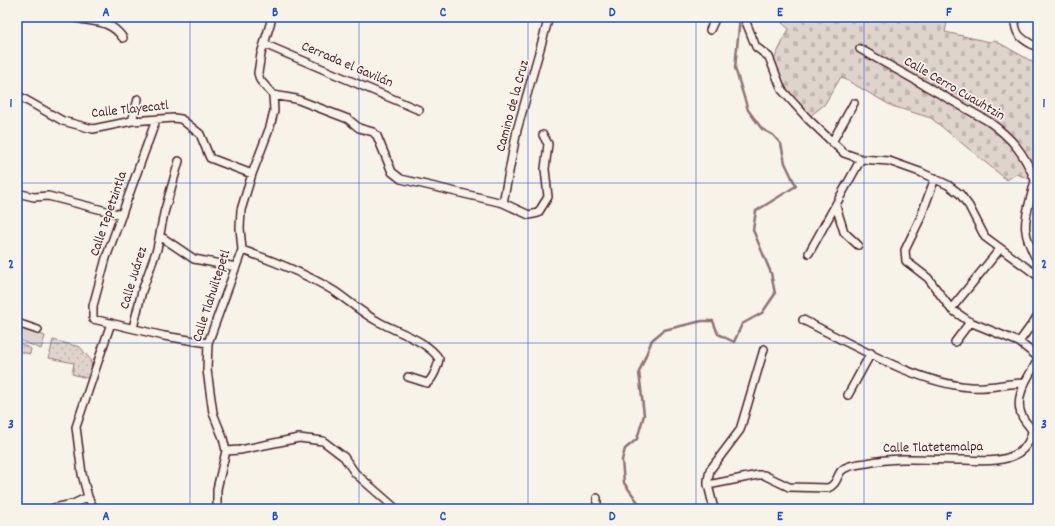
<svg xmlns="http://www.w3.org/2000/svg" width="1055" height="526" font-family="Dekko,sans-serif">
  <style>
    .grass { fill: url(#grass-dots); stroke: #947a7c }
    .forest { fill: url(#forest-crowns); stroke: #947a7c }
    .cemetery { fill: url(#cemetery-stones); stroke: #947a7c }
    .garden { fill: #ded4cc; stroke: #947a7c }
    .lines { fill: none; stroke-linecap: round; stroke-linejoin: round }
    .stream { stroke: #8e7275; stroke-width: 2.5 }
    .street-casing { stroke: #4a1f2b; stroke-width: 10 }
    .street { stroke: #f7f3e8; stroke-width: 7 }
    .grid { fill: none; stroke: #1d4ed8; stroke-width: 1; stroke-opacity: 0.55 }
    .labels { text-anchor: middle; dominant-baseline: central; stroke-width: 3.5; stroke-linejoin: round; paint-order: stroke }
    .street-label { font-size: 14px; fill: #4a1f2b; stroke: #f7f3e8 }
    .neatline { fill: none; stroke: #1d4ed8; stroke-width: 1.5 }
    .grid-label { font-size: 13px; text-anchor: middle; font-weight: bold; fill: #1d4ed8 }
  </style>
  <defs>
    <pattern id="grass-dots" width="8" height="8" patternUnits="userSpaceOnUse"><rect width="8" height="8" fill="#ded4cc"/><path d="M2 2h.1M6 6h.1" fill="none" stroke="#c0b6af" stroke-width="1.8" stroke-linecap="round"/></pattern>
    <pattern id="forest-crowns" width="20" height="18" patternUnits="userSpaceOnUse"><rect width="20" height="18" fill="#ded4cc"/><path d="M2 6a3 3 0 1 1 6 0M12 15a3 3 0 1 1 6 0" fill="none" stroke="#c0b6af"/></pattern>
    <pattern id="cemetery-stones" width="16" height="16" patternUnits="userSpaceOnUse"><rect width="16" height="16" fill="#ded4cc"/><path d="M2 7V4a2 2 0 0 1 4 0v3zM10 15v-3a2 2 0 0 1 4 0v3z" fill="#c0b6af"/></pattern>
  </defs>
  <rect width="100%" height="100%" fill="#f7f3e8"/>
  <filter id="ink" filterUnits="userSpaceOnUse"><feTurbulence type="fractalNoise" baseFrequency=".025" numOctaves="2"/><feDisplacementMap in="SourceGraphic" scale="8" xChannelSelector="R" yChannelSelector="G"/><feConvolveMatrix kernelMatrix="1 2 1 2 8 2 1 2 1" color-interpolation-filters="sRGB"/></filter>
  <g filter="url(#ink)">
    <!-- grass -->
    <path class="grass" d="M53 340 80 347 90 359 93 370 90 379 72 374 74 363 49 358Z"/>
    <!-- forest -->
    <path class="forest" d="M17 342 31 349 30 354 17 351Z"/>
    <!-- cemetery -->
    <path class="cemetery" d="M785 17H948L945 32 990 42 994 40 1033 62 1038 77V182L1016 174 1007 180 931 118 892 106 841 77 824 105 810 116 785 88 774 59 789 29 782 23Z"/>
    <!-- garden -->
    <path class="garden" d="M20 327 45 336 41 349 19 340Z"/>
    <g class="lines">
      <!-- stream -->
      <path class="stream" d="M643 509 624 483 622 460 625 449 637 439 644 415 639 372 652 340 664 330 702 321H713L718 334 734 342 742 324 762 313 775 294 771 273 753 230 756 211 796 186 785 163 781 144 773 135 762 129 748 110 735 68 740 17"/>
      <!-- street casing -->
      <g class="street-casing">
        <path id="street" d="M71 17C92 23 109 18 123 38
          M744 17 756 47 769 57 782 90 808 119 844 153 861 159 889 161 920 172 948 185 960 194 969 206 985 237 1038 276
          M1015 17C1014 37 1023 39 1038 48
          M710 30 716 17
          M264 44 419 110
          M860 49 988 121C1012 138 1024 153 1035 180L1038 181
          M17 95 63 121 93 129 132 121 174 118 181 119 200 134 210 158 252 174
          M273 95 296 99 348 119 359 128 373 132 377 136 392 172 401 179 503 203 529 215 538 213 548 197 545 169 548 144 543 135
          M156 120 106 258 93 306V319L164 336 208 343
          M132 121 138 99
          M832 142 854 103
          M935 178 920 219 905 250 906 261 928 278 951 309 970 322 1019 342 1038 357
          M1035 180C1027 218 1017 225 1038 262
          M17 193 34 197 48 196 122 215
          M503 203 517 130 549 17
          M836 206 844 232 858 245
          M160 236 194 259 236 267
          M242 250C274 261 305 273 334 291 349 301 363 314 379 322 397 332 428 341 439 359 438 366 433 379 427 383L408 377
          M809 253 861 159
          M951 309 1000 249
          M803 320C852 344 916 383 970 387 988 389 1007 383 1025 383
          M17 323 38 330
          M133 328 142 291 157 249 164 213 179 161
          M955 342 970 322
          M1019 342 1038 316
          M848 395 871 353
          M226 451 240 450 299 438 323 441 344 457 355 473 395 508
          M708 485V480L710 470 740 430 764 349
          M597 498V509
          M54 508 73 504 88 497
          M94 509 88 497 82 474 76 427 111 323
          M217 509V489L226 451 223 438 213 413 207 370 208 343 242 250 240 228 241 210 252 174 270 127 274 111 273 95 260 80 258 73 261 54 271 21 270 17
          M714 509 708 485 758 475H764L789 487 828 488C837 484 836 478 841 471 847 465 859 464 867 463 899 456 932 460 965 460 978 461 994 462 1007 458 1021 454 1030 444 1032 431 1030 426 1027 424 1025 421 1010 401 1028 377 1038 360"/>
      </g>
      <!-- street -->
      <use href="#street" class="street"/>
    </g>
  </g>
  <!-- grid -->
  <path class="grid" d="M190 17V509M359 17V509M528 17V509M696 17V509M864 17V509M17 183H1038M17 343H1038"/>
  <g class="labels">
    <!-- street labels -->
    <g class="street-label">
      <text transform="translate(347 65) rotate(23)">Cerrada el Gavilán</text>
      <text transform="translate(954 89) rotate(30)">Calle Cerro Cuauhtzin</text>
      <text transform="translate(513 106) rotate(-75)">Camino de la Cruz</text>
      <text transform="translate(130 110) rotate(-6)">Calle Tlayecatl</text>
      <text transform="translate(109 214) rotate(-71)">Calle Tepetzintla</text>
      <text transform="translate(134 278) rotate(-73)">Calle Juárez</text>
      <text transform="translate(212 296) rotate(-72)">Calle Tlahuiltepetl</text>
      <text transform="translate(933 448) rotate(-1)">Calle Tlatetemalpa</text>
    </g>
  </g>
  <!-- margin -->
  <rect width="1055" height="526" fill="none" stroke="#f7f3e8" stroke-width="44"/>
  <rect x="22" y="22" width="1011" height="482" class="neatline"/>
  <g class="grid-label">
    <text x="106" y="16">A</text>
    <text x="275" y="16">B</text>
    <text x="443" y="16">C</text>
    <text x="612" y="16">D</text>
    <text x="780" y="16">E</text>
    <text x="949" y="16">F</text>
    <text x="11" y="107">1</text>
    <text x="1044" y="107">1</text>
    <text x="11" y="268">2</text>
    <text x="1044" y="268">2</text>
    <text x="11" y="428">3</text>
    <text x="1044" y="428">3</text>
    <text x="106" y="520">A</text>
    <text x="275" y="520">B</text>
    <text x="443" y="520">C</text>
    <text x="612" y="520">D</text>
    <text x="780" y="520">E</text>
    <text x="949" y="520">F</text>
  </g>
</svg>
